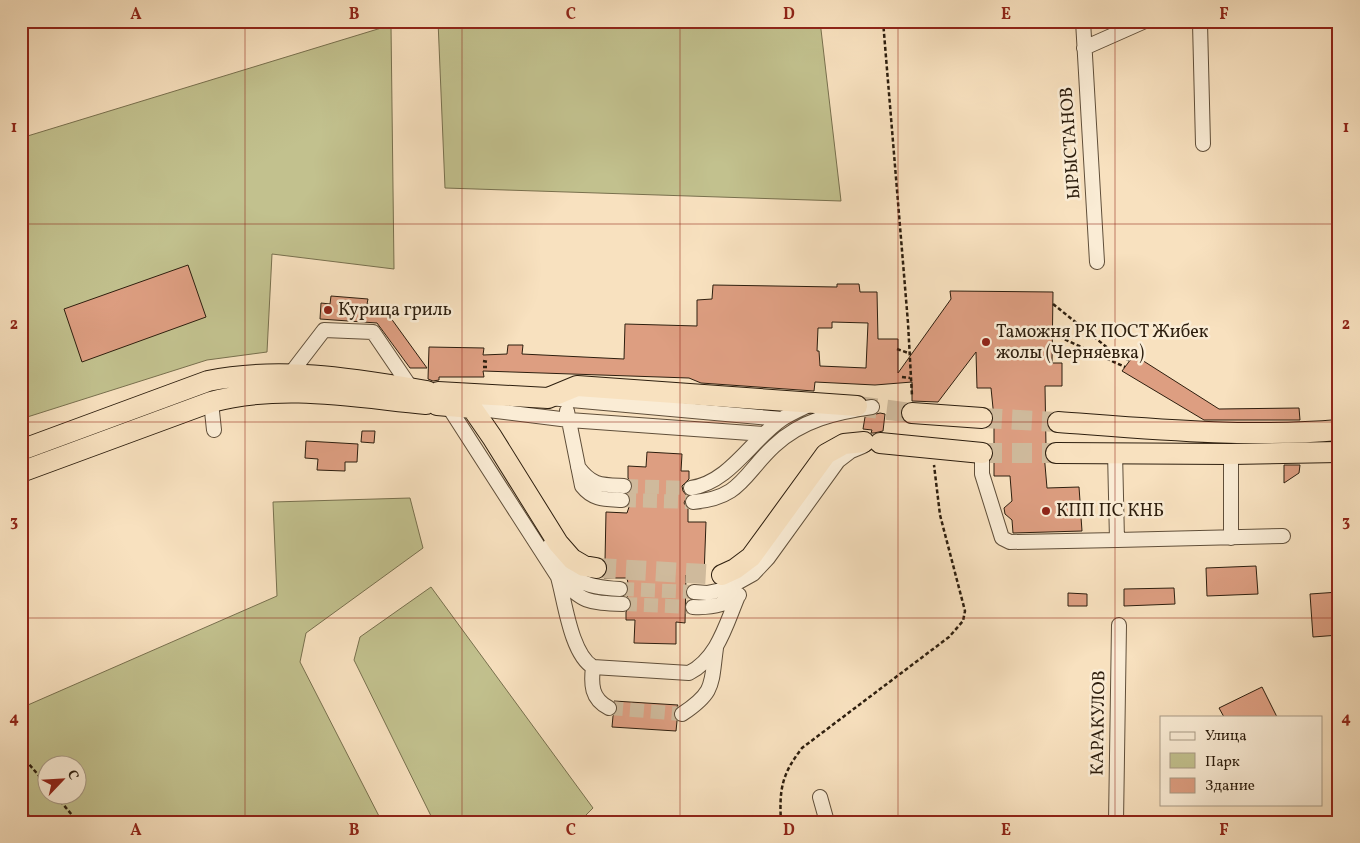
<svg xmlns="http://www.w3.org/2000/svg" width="1360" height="843" font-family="Vollkorn,serif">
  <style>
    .green { fill: #c2c18e; stroke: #78704e; fill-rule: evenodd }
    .building { fill: #dd9e81; stroke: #2d1e0e; fill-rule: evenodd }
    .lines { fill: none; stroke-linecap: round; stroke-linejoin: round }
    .minor-tunnel { stroke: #cfba9c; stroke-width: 14; stroke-dasharray: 14 7; stroke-linecap: butt }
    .highway-tunnel { stroke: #cfba9c; stroke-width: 20; stroke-dasharray: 20 10; stroke-linecap: butt }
    .minor-casing { stroke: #604f3a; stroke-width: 16 }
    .highway-casing { stroke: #2d1e0e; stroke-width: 22 }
    .path { stroke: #2d1e0e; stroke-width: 2.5; stroke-dasharray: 4 2.5; stroke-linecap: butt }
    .minor { stroke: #faecd5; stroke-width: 14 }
    .highway { stroke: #f8e1bf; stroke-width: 20 }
    .grid { fill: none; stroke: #8f2418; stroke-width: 1; stroke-opacity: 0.55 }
    .poi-dot { fill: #8f2418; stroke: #faecd5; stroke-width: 2 }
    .labels { text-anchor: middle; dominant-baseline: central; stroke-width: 5; stroke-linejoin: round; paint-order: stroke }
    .street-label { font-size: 18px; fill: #2d1e0e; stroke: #faecd5 }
    .poi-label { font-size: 18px; fill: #2d1e0e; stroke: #faecd5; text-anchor: start }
    .neatline { fill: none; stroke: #8f2418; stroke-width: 2 }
    .grid-label { font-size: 16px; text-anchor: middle; font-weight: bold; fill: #8f2418 }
  </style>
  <rect width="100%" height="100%" fill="#f8e1bf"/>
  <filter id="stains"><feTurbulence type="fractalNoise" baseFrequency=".004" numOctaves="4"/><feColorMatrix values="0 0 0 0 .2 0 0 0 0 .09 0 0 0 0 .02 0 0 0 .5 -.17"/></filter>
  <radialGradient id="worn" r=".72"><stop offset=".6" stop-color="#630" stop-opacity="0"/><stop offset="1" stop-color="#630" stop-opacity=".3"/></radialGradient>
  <!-- green -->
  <path class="green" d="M438 21H820L841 201 445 188Z
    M391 25 394 269 272 254 267 352 207 360 21 419V138Z
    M410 498 423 548 306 633 300 662 382 822H38L21 808V708L277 596 273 502ZM48 766H78V796H48Z
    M431 587 593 808 579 822H434L354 660 360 637Z"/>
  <!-- building -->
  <path class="building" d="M188 265 206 317 82 362 64 309Z
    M837 284H859L860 292H877L878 339H898V373L951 299 950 291 1053 292 1052 363H1062V386H1045L1046 447 1044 453 1047 488 1079 487 1080 501 1087 503 1088 514 1081 517 1082 531 1013 533 1012 520 1005 514 1004 508 1012 501 1010 476H994V418L991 388H977L976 352 938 402 912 401V382L875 385 815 382 814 391 701 383 689 378 483 371 484 377H439V380L433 381 428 379 429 347 484 348 483 355 507 354 508 345H523L522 354 624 359 625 324 697 326V300L712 299 713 285 837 287ZM832 322 868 323 866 368 820 366 819 351H817L818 328H832Z
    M331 296 368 299 367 304 371 305V309L385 310 427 368H410L377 323 320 319 321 303 330 304Z
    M1134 355 1219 409 1299 408 1300 420H1204L1122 371Z
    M880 413 885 414 883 431 874 433H871L872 430 863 429 865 417Z
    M362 431H375L374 443 361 442Z
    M306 441 358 444 357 462H345V471L317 470 318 459 305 458Z
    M647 452 682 454 681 471H689V479L682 486 683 491 687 496 684 503 688 509V522H706L704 576 686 575 685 623 676 622V644L634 643 635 620H626V612L632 604 627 596 629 589 627 578H604L608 569 605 561 606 512 627 513 631 501 628 494 633 486 628 478V466L646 467Z
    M1284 465H1300L1299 473 1284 483Z
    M1256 566 1258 594 1207 596 1206 568Z
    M1174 588 1175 604 1124 606V589Z
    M1339 592V635L1313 637 1310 594Z
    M1068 593 1087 594V606H1068Z
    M1262 687 1277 717H1224L1219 708Z
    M614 701 678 705 673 714 677 721 676 731 612 727 613 716 618 709Z"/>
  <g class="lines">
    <!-- minor-tunnel -->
    <path class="minor-tunnel" d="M624 486 691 488
      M622 500 693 502
      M620 589 694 592
      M623 604 693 607
      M609 708 682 714"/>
    <!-- highway-tunnel -->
    <path class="highway-tunnel" d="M857 406 912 413
      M982 418 1058 422
      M982 453H1056
      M596 568 722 575"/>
    <!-- minor casing -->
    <g class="minor-casing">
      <path id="minor" d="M1083 21 1097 262
        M1198 21 1200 23 1203 144
        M1084 48 1145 21
        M291 373 324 330 373 332 411 388
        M549 398 782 419
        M211 402 214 430
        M448 406 558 577C582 602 588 603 623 604
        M472 408 569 420 764 434
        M567 411 582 486C593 500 605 499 622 500
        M982 453V474L1002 538 1010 542 1117 540 1115 452
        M578 467C592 486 601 485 624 486
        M691 488C730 482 751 440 782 419 791 413 803 408 813 403
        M693 502C741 498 743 475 774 446 801 420 837 412 872 407
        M1231 538V454
        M1117 540 1283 536
        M550 545C573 579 577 587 620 589
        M558 577C565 602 571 654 593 667L689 673C718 658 726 624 738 596
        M694 592 707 593 726 589 753 574 768 558 838 461 851 451 863 446
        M693 607C710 608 726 605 739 595
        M593 667C591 684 591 699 609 708
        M682 714C715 692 711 685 716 648
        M820 797 827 822
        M1116 822 1119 625"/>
    </g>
    <!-- highway casing -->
    <g class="highway-casing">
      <path id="highway" d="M438 392 548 398 577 386 857 406
        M437 405 472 408 492 437 558 543 572 559 584 566 596 568
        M912 413 982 418
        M1058 422C1152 429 1245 438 1339 430
        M880 443 982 453
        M21 450 208 381C281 366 354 379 427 391
        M1056 453 1231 454 1339 452
        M21 472 211 402C283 383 353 397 426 404
        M722 575 735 569 751 557 826 454 844 444 864 442"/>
    </g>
    <!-- path -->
    <path class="path" d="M883 21 908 323 912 396
      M1053 304 1109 349 1130 361
      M1053 334 1125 367
      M897 349 911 354
      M483 361 488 362
      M483 367H488
      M902 377 910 378
      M21 755 48 786
      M56 796 78 822
      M781 822C779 789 782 774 802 748L949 637 963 621 965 611 940 515 934 465"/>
    <!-- minor -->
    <use href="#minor" class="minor"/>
    <!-- highway -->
    <use href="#highway" class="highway"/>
  </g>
  <!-- grid -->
  <path class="grid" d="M245 21V822M462 21V822M680 21V822M898 21V822M1115 21V822M21 224H1339M21 422H1339M21 618H1339"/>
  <!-- markers -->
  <g class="poi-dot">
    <circle cx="328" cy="310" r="5"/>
    <circle cx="986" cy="342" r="5"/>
    <circle cx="1046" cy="511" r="5"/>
  </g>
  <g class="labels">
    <!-- street labels -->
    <g class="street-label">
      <text transform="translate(1071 143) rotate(-94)">ЫРЫСТАНОВ</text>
      <text transform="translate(1099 723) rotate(-89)">КАРАКУЛОВ</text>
    </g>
    <!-- poi labels -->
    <g class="poi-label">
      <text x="338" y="310">Курица гриль</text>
      <text x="996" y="332">Таможня РК ПОСТ Жибек<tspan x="996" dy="21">жолы (Черняевка)</tspan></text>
      <text x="1056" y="511">КПП ПС КНБ</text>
    </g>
  </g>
  <!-- margin -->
  <rect width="1360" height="843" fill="none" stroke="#f8e1bf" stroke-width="55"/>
  <!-- legend -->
  <rect x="1160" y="716" width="162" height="90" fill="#faecd5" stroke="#a89a85"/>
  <rect x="1170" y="732" width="25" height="8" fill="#faecd5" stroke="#a89a85"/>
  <text x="1205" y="740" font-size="15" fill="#2d1e0e">Улица</text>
  <rect x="1170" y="753" width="25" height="15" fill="#c2c18e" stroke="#a89a85"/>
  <text x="1205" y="766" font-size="15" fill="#2d1e0e">Парк</text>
  <rect x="1170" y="778" width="25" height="15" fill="#dd9e81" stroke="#a89a85"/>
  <text x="1205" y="790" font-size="15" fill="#2d1e0e">Здание</text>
  <!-- north arrow -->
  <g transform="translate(62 780) rotate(65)"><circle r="24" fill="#faecd5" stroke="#a89a85"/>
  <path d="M0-4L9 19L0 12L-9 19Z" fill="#8f2418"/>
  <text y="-8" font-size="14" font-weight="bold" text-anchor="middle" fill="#2d1e0e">С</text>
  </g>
  <rect x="28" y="28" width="1304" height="788" class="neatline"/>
  <g class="grid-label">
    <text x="136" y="19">A</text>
    <text x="354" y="19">B</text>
    <text x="571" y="19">C</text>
    <text x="789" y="19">D</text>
    <text x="1006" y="19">E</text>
    <text x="1224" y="19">F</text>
    <text x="14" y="132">1</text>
    <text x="1346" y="132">1</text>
    <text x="14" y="329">2</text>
    <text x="1346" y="329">2</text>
    <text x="14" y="526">3</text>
    <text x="1346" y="526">3</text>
    <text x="14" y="723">4</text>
    <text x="1346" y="723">4</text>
    <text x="136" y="835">A</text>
    <text x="354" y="835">B</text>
    <text x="571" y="835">C</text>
    <text x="789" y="835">D</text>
    <text x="1006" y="835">E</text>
    <text x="1224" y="835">F</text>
  </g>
  <rect width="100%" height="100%" filter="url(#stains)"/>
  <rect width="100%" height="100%" fill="url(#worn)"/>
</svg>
